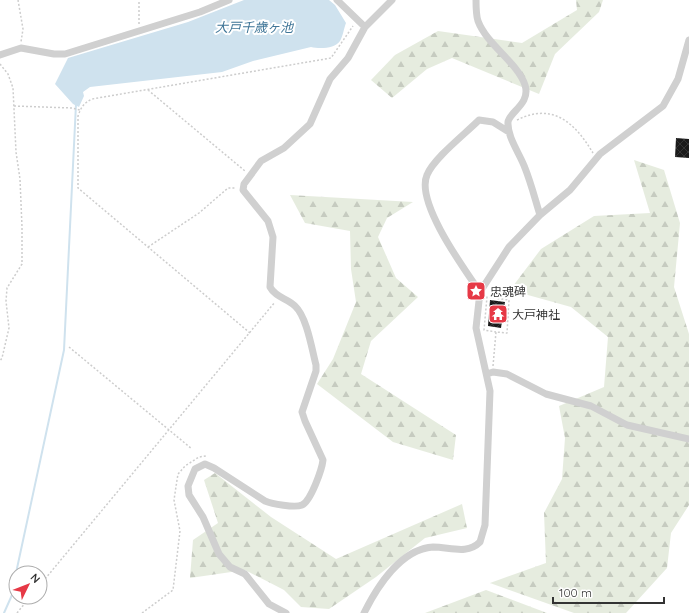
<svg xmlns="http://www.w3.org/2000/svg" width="689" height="613" font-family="Quicksand,'Noto Sans JP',sans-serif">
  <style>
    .forest { fill: url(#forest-firs) }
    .water { fill: #cfe2ee }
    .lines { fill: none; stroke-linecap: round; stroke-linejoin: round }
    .stream { stroke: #cfe2ee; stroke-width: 2 }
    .building { fill: url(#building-cross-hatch) }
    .path { stroke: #cdcdcd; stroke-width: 1.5; stroke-dasharray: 2 2; stroke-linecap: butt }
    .minor { stroke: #d0d0d0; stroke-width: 7 }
    .labels { text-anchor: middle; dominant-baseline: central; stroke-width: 4; stroke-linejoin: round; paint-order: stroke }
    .poi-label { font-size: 12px; fill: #333; stroke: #fff; text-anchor: start }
    .water-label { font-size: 13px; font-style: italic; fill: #3f7597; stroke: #fff }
  </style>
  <defs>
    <pattern id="forest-firs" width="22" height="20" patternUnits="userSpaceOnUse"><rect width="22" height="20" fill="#e6ecdf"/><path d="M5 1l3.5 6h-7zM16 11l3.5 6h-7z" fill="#c6cbc0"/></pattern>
    <pattern id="building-cross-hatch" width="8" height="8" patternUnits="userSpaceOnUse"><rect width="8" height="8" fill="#1a1a1a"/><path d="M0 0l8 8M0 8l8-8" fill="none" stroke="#333"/></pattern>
  </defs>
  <rect width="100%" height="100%" fill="#fff"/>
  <!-- forest -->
  <path class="forest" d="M576 0H603L599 12 555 54 539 94 452 58 427 69 392 98 371 80 395 55 438 31 522 43 577 10Z
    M634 160 664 170 680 223 674 287 689 334V505L671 533 667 568 626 613H574L490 583 546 563 544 513 562 479 565 438 559 406 604 387 608 337 571 307 510 290 541 249 594 216 650 213Z
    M290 195 413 202 387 218 378 237 396 278 418 297 371 341 361 374 456 435 453 460 393 442 317 384 333 359 356 302 351 269 350 231 305 223Z
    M215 473 271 517 336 559 462 504 467 528 425 538 376 577 329 609 301 607 284 590 245 570 190 578 193 540 218 523 204 480Z
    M486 590 547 613H425Z"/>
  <!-- water -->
  <path class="water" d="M244 0H329L335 5 346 23C344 28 343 36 340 41 335 49 319 49 311 47L253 61 222 72 90 87 83 92 84 96 79 107 73 104 55 84 68 58 188 22Z"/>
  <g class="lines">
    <!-- stream -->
    <path class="stream" d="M16 573 64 350 76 104
      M4 613 12 595 16 574"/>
  </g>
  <!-- building -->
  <path class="building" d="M676 138 689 139V158L675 157Z
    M490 300 505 302 501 328 488 326Z"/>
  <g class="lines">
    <!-- path -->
    <path class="path" d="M18 0 23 29 21 42
      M139 24V0
      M0 64 8 74 13 88 16 152 20 179 22 227V264L7 288 6 301 9 328 2 358 0 361
      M148 90 245 171
      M14 106 72 108 80 110
      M517 120C553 102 575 123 593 153
      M148 247 199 213 228 188H235
      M250 333 78 188V116C81 107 84 103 92 99L331 58 353 26
      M69 347 192 449
      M493 366 496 332 507 333 509 300 487 297 484 330 496 332
      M40 585 275 302
      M17 613 30 597
      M142 613 173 590 180 531 174 500 177 480 178 474 185 466 199 457 206 456"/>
    <!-- minor -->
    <path class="minor" d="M337 0 365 27
      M476 0C476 7 476 15 478 21 487 45 518 63 525 85 531 104 509 112 508 122 507 137 520 154 525 168 531 183 535 199 540 215
      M0 55 21 48 54 54H65L200 12 229 0
      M480 292C465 270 415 202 427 175 434 158 465 134 479 120L493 122 509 132
      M487 374 493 372 507 374 546 394 591 406 627 425 689 439
      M286 613 269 604 245 574 230 567 219 554 203 517 189 495 188 486 195 469 205 464 214 468 265 501C272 504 295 508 302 505 311 501 322 469 323 460L305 421 302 412 316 371V365C312 350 307 317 295 306 287 298 276 298 270 287L273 237 268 221 247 195 243 190 244 184 261 161 284 148 310 124 330 79 348 58 365 27 392 0
      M364 613C377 587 401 549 433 547 450 547 467 555 480 542L485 525 490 391 476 328 480 292 509 247 540 215 570 190 600 154 663 106 678 79 689 40"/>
  </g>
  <!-- icons -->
  <defs>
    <g id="sight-square" transform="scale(1)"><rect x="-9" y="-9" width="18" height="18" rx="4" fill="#e63946" stroke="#fff"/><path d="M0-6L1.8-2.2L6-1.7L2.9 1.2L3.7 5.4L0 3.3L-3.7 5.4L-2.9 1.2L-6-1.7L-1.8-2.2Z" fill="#fff"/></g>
    <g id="temple-square" transform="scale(1)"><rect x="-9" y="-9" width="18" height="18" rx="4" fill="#e63946" stroke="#fff"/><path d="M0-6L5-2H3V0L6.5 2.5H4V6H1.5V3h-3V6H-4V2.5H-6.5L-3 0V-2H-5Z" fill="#fff"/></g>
  </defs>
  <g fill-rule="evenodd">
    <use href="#sight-square" x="476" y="291"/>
    <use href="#temple-square" x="498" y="314"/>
  </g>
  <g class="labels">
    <!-- poi labels -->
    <g class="poi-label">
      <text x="490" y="291">忠魂碑</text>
      <text x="512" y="314">大戸神社</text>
    </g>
    <!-- water labels -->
    <g class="water-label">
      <text x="254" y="27">大戸千歳ヶ池</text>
    </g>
  </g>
  <!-- north arrow -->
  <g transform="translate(28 585) rotate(47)"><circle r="19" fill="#ffffff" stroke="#adadad"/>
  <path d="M0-3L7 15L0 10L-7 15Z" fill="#e63946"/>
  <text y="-6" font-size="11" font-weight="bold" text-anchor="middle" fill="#333333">N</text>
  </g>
  <!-- scale -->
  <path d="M553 597v6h111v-6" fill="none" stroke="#333333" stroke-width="2"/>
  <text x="559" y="597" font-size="12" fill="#333333" stroke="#ffffff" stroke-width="3" paint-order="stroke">100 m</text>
</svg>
